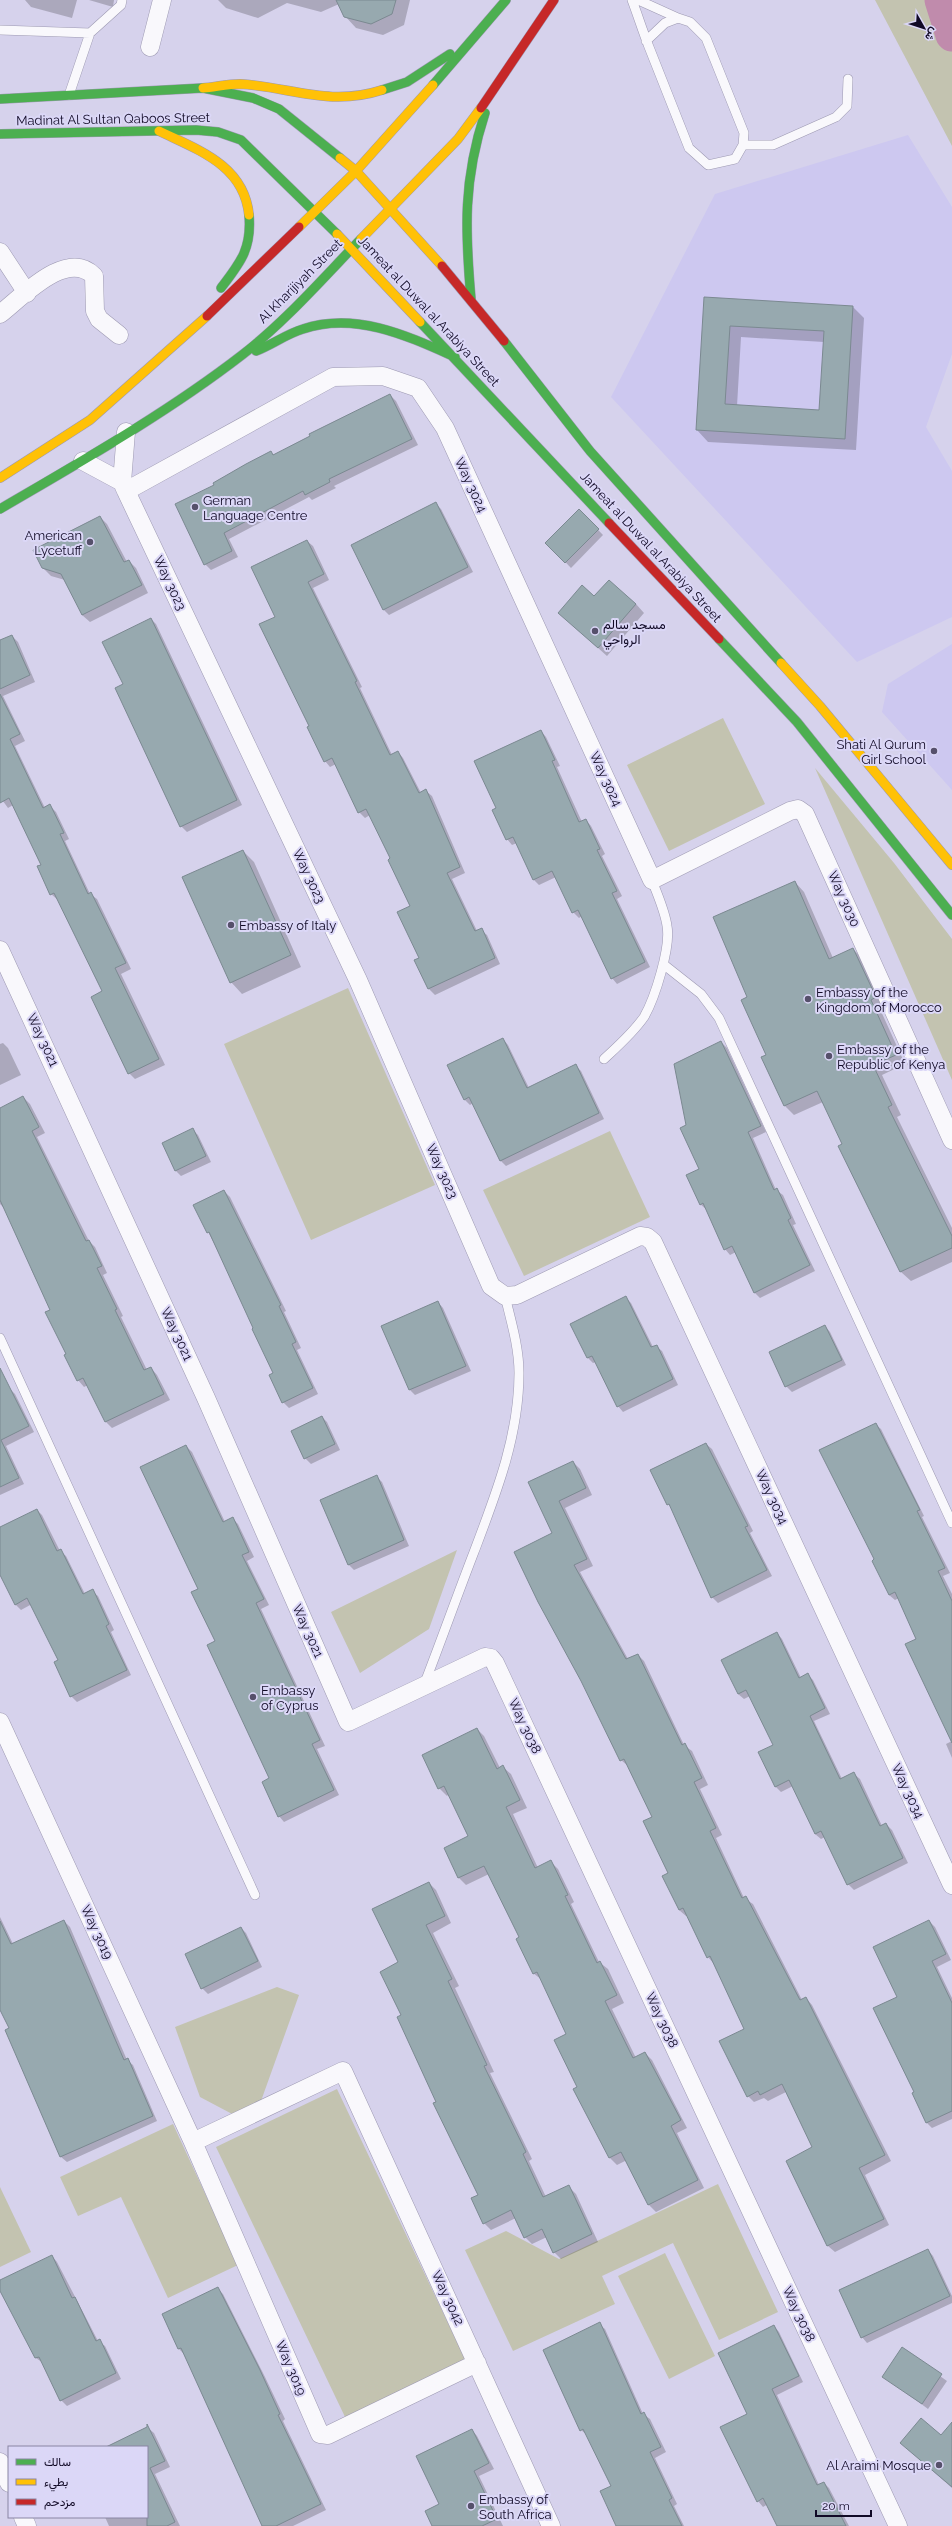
<svg xmlns="http://www.w3.org/2000/svg" width="952" height="2526" font-family="Raleway,Vazirmatn,sans-serif">
  <style>
    .built { fill: #cdc8f0 }
    .green { fill: #c3c3b0 }
    .shadow { fill: #0003; fill-rule: evenodd }
    .lines { fill: none; stroke-linecap: round; stroke-linejoin: round }
    .river { stroke: #c08bac; stroke-width: 33 }
    .building { fill: #97a9af; stroke: #7b8991; fill-rule: evenodd }
    .lane-casing { stroke: #9d99b2; stroke-width: 10 }
    .street-casing { stroke: #9d99b2; stroke-width: 19 }
    .fast-casing { stroke: #9d99b2; stroke-width: 10 }
    .slow-casing { stroke: #9d99b2; stroke-width: 10 }
    .jam-casing { stroke: #9d99b2; stroke-width: 10 }
    .lane { stroke: #f9f8fc; stroke-width: 9 }
    .street { stroke: #f9f8fc; stroke-width: 18 }
    .fast { stroke: #4caf50; stroke-width: 9 }
    .slow { stroke: #ffc107; stroke-width: 9 }
    .jam { stroke: #c62828; stroke-width: 9 }
    .poi-dot { fill: #56506b; stroke: #dbd7f7; stroke-width: 1.5 }
    .labels { text-anchor: middle; dominant-baseline: central; stroke-width: 4; stroke-linejoin: round; paint-order: stroke }
    .street-label { font-size: 13px; fill: #110a26; stroke: #dbd7f7 }
    .poi-label { font-size: 13px; fill: #110a26; stroke: #dbd7f7; text-anchor: start }
  </style>
  <rect width="100%" height="100%" fill="#d6d2ec"/>
  <!-- built -->
  <path class="built" d="M908 135 952 207V354L926 427 952 471V617L857 662 611 397 715 194Z
    M952 644V790L882 712 888 684Z"/>
  <!-- green -->
  <path class="green" d="M875 0H952V146Z
    M723 718 765 804 669 851 627 765Z
    M815 768 894 863 952 939V1080Z
    M348 988 435 1185 311 1240 224 1044Z
    M610 1131 650 1217 524 1276 483 1190Z
    M457 1550 429 1629 360 1673 331 1612Z
    M277 1987 299 1995 261 2101 234 2115 200 2097 175 2027Z
    M337 2089 466 2361 346 2419 216 2147Z
    M173 2124 238 2265 168 2298 121 2197 78 2216 60 2177Z
    M718 2184 778 2312 719 2340 673 2243 602 2276 615 2304 513 2351 465 2250 506 2231 559 2259Z
    M0 2187 31 2252 0 2267Z
    M665 2253 715 2356 669 2379 618 2276Z"/>
  <!-- shadow -->
  <path class="shadow" d="M25 0H77L72 18 31 7Z
    M89 0H114L113 7Z
    M218 0H410L404 25 383 35 356 28 345 16 339 4 321 12 287 3 258 18 226 8Z
    M705 298 853 307 864 318 856 450 708 442 697 430ZM741 337 824 342 820 411 737 406Z
    M390 395 396 401 418 445 334 486 336 488 312 500 309 497 229 539 238 557 211 570 205 564 215 486 271 453 274 455Z
    M436 504 441 509 473 572 389 615 383 609Z
    M579 510 603 535 571 568 547 543Z
    M100 517 107 524 127 562 129 561 136 568 148 593 90 622 82 615 65 580 51 576 43 568Z
    M307 541 313 546 329 580 313 588 362 687 360 688 392 755 398 752 403 758 421 793 426 791 432 796 465 873 452 879 477 931 481 930 487 935 500 964 435 995 429 989 416 960 420 958 411 906 392 859 370 815 365 818 359 812 336 764 330 767 325 761 311 727 276 617Z
    M595 598 636 604 644 613 607 656 559 613Z
    M151 619 156 624 242 805 187 832 181 826 124 684Z
    M12 636 18 642 35 682 3 696 25 741 15 746 45 808 50 806 56 812 69 839 65 841 90 894 97 899 131 969 121 974 165 1065 135 1079 129 1073 103 992 58 900 51 894 42 865 13 805 8 808 0 797V641Z
    M541 731 546 737 560 766 557 767 582 822 586 820 591 826 605 854 602 856 622 896 617 899 650 967 617 984 612 978 582 916 579 918 573 912 556 877 539 885 534 880 517 843 512 845 507 839 497 809Z
    M243 851 254 862 301 967 242 994 231 982Z
    M795 882 804 892 833 958 853 949 863 959 885 1007 880 1009 905 1064 882 1075 901 1115 897 1117 952 1228V1262L911 1281 901 1272 839 1147 844 1145 823 1102 794 1115 785 1106 748 997Z
    M503 1039 508 1045 529 1088 576 1066 581 1071 604 1119 506 1166 500 1160 473 1103 470 1105 464 1099Z
    M721 1042 727 1048 766 1132 753 1138 776 1190 783 1195 796 1224 793 1225 815 1271 760 1298 754 1292 736 1252 730 1255 725 1249 707 1210 700 1204V1169L687 1126Z
    M3 1043 8 1048 21 1075 0 1085V1044Z
    M23 1097 30 1104 45 1133 37 1137 89 1241 95 1247 107 1273 103 1275 123 1316 121 1317 147 1370 151 1368 157 1375 170 1400 112 1428 106 1422 88 1385 84 1387 78 1380 47 1313 51 1310 31 1269 34 1268 4 1208 0 1204V1109Z
    M192 1129 198 1135 211 1162 181 1176 176 1171 163 1144Z
    M224 1191 230 1197 286 1311 284 1312 301 1348 297 1350 318 1394 289 1408 283 1402 274 1373 238 1291 195 1206Z
    M626 1298 631 1303 653 1347 656 1346 662 1351 678 1385 623 1412 618 1406 596 1362 593 1363 588 1358 571 1324Z
    M438 1302 443 1308 471 1371 415 1395 410 1390 382 1326Z
    M825 1326 830 1332 846 1365 792 1392 786 1386Z
    M9 1388 15 1394 34 1432 6 1446 24 1484 0 1495V1393Z
    M322 1417 327 1422 340 1450 311 1464 305 1458Z
    M875 1424 881 1429 924 1516 922 1517 950 1573 943 1576 952 1594V1758L946 1744 952 1741 917 1639 899 1598 895 1600 889 1595 876 1560Z
    M706 1444 712 1449 753 1531 750 1533 772 1576 718 1603 712 1597 672 1508 668 1504Z
    M186 1446 192 1452 225 1522 232 1518 238 1524 254 1557 247 1561 269 1605 261 1609 325 1746 317 1749 339 1795 284 1822 279 1816 271 1779 216 1642 199 1589Z
    M573 1462 580 1469 592 1495 565 1508 593 1566 580 1572 628 1659 638 1655 644 1661 684 1745 692 1751 708 1785 700 1789 722 1835 716 1838 744 1898 753 1904 802 2000 806 1998 812 2005 891 2161 865 2175 889 2225 835 2252 828 2246 787 2161 813 2148 786 2092 768 2101 764 2098 754 2102 748 2096 745 2029 714 1964 708 1957 688 1915 686 1916 679 1910 663 1876 669 1873 653 1817 628 1766 621 1760 553 1534 530 1482Z
    M377 1477 382 1482 409 1546 354 1570 348 1564Z
    M37 1510 42 1515 60 1551 66 1556 85 1594 92 1591 98 1596 114 1630 111 1632 131 1675 77 1702 71 1696 59 1661 32 1604 21 1610 15 1604 0 1572V1528Z
    M777 1633 782 1639 801 1678 808 1675 813 1680 830 1714 814 1721 842 1779 854 1774 860 1779 882 1826 886 1824 892 1830 908 1863 854 1890 848 1884 825 1837 821 1839 815 1834 793 1786 781 1792 775 1786 774 1745 750 1696 744 1699 738 1694Z
    M477 1729 484 1736 500 1768 503 1767 511 1774 527 1808 513 1814 538 1868 551 1862 558 1869 574 1902 571 1904 599 1962 608 1969 624 2003 612 2009 636 2058 645 2053 652 2060 687 2128 677 2133 704 2188 656 2212 649 2205 627 2160 617 2165 610 2158 579 2088 568 2035 542 1980 533 1973 520 1938 489 1874 466 1885 458 1877 470 1837 449 1794 447 1796 439 1788Z
    M429 1883 436 1890 451 1923 433 1933 459 1986 455 1988 494 2072 490 2073 532 2159 529 2161 546 2197 569 2187 576 2194 598 2242 561 2259 554 2252 547 2237 532 2244 525 2237 516 2218 491 2230 484 2223 479 2196 402 2015 400 1963Z
    M0 1917 13 1944 64 1921 70 1927 127 2060 133 2065 157 2121 67 2162 61 2157 7 2030 10 2029 0 2008Z
    M929 1921 935 1927 951 1960 937 1967 952 1998V2119L932 2128 927 2123 915 2093 898 1997Z
    M241 1928 246 1933 262 1967 208 1994 202 1988Z
    M928 2250 933 2256 952 2296V2303L867 2343 862 2337Z
    M52 2256 57 2262 98 2341 105 2346 121 2379 67 2406 61 2400 43 2363 36 2358 0 2288V2282Z
    M217 2288 223 2294 265 2377 285 2419 283 2421 326 2510 293 2526H263L184 2354 179 2349 163 2315Z
    M599 2324 605 2329 643 2414 650 2419 666 2452 655 2458 677 2504 674 2506 684 2526H617L612 2486 587 2435 581 2430Z
    M774 2326 779 2332 803 2382 777 2395 819 2485 824 2483 829 2488 849 2526H778L768 2504 763 2507 758 2501 749 2414Z
    M902 2349 947 2381 928 2409 884 2376Z
    M952 2424V2488L901 2443 941 2436Z
    M148 2428 154 2433 170 2467 155 2474 180 2526H109L105 2517H147V2447H108Z
    M472 2430 477 2436 494 2469 479 2476 503 2526H433Z"/>
  <g class="lines">
    <!-- river -->
    <path class="river" d="M941 0 952 35"/>
  </g>
  <!-- building -->
  <path class="building" d="M336 0H396L392 14 371 24 344 17Z
    M704 297 853 306 845 439 696 430ZM730 326 824 331 819 410 725 404Z
    M390 394 412 439 329 479 330 482 305 495 303 491 224 533 232 551 204 565 175 504 214 485 213 483 246 464 271 451 273 455 310 436 309 434Z
    M436 502 468 567 383 610 351 545Z
    M579 509 599 529 565 563 545 543Z
    M100 516 124 562 129 560 142 585 82 615 61 574 42 568 33 550Z
    M307 540 324 574 308 582 357 681 355 682 390 755 398 751 419 793 426 789 460 867 447 873 475 931 482 928 495 958 428 989 414 960 419 958 397 912 410 906 388 860 390 858 366 809 358 813 332 758 324 762 307 727 309 726 259 624 275 617 251 567Z
    M609 580 636 604 598 648 558 613 582 585 594 596Z
    M151 618 237 800 180 827 115 688 123 684 102 642Z
    M12 635 30 675 0 689V640Z
    M0 694 20 734 10 739 43 808 50 804 64 833 60 834 88 894 91 892 126 963 115 968 159 1059 128 1074 91 997 102 991 54 893 50 895 37 866 41 865 9 798 0 803Z
    M541 730 555 760 552 761 579 822 586 819 600 849 597 850 617 891 612 893 645 962 611 979 578 910 572 913 552 871 533 880 513 837 506 840 492 810 496 808 474 761Z
    M243 850 291 955 230 983 182 877Z
    M795 881 829 959 853 948 876 997 871 1000 896 1055 873 1065 892 1105 888 1107 952 1236V1248L900 1272 838 1146 842 1144 817 1091 784 1106 761 1057 766 1055 741 1000 747 997 713 917Z
    M503 1038 527 1088 576 1064 599 1113 500 1161 469 1097 464 1100 447 1065Z
    M721 1041 761 1126 748 1132 774 1190 777 1188 791 1218 788 1220 810 1265 754 1293 732 1246 724 1250 703 1203 700 1205 686 1175 699 1169 680 1128 686 1125 674 1064Z
    M23 1096 39 1127 32 1131 86 1241 89 1240 102 1266 97 1268 117 1309 115 1310 144 1370 151 1367 164 1394 105 1422 83 1378 77 1381 64 1355 66 1354 45 1312 50 1310 0 1200V1108Z
    M193 1128 206 1156 175 1171 162 1143Z
    M224 1190 281 1305 279 1306 296 1342 292 1344 313 1388 282 1403 269 1375 273 1373 252 1329 253 1328 209 1232 207 1233 193 1205Z
    M626 1296 651 1347 657 1345 673 1379 617 1407 592 1356 587 1358 570 1324Z
    M438 1301 466 1366 409 1390 381 1326Z
    M825 1325 842 1360 785 1387 769 1352Z
    M0 1368 29 1426 1 1440 19 1478 0 1487Z
    M322 1416 335 1444 304 1459 291 1431Z
    M876 1423 920 1510 917 1511 945 1568 938 1571 952 1601V1743L905 1644 916 1639 895 1592 889 1595 872 1561 874 1559 819 1450Z
    M706 1443 748 1526 745 1527 767 1570 711 1598 669 1504 667 1505 650 1470Z
    M186 1445 223 1522 233 1517 249 1552 242 1555 264 1599 256 1603 320 1740 312 1744 334 1790 278 1817 262 1782 269 1778 207 1645 215 1641 191 1592 198 1589 140 1467Z
    M573 1461 586 1488 559 1501 587 1559 574 1565 626 1659 638 1654 682 1745 685 1743 702 1778 694 1782 716 1828 710 1831 742 1898 746 1896 800 2000 806 1997 885 2155 859 2168 884 2219 827 2246 786 2161 812 2147 782 2084 760 2095 758 2091 747 2097 719 2041 744 2029 710 1956 707 1958 683 1908 679 1910 662 1876 668 1873 643 1821 652 1817 624 1759 620 1761 581 1681 538 1602 514 1552 552 1533 528 1482Z
    M377 1475 404 1540 348 1565 320 1500Z
    M37 1509 57 1551 61 1549 83 1594 93 1589 109 1624 106 1626 127 1670 70 1697 54 1662 58 1660 27 1598 15 1605 0 1575V1527Z
    M777 1632 799 1678 808 1673 825 1708 810 1716 840 1779 854 1772 880 1826 886 1823 903 1858 847 1885 821 1831 815 1834 789 1780 775 1787 758 1752 773 1745 746 1690 738 1694 721 1660Z
    M477 1728 497 1769 503 1765 520 1800 506 1807 535 1868 551 1860 568 1895 565 1896 597 1963 600 1961 617 1995 605 2001 633 2058 645 2052 681 2120 671 2126 698 2180 648 2205 621 2152 609 2158 573 2089 577 2087 554 2040 566 2034 537 1972 533 1974 516 1939 519 1937 484 1866 458 1878 444 1848 468 1836 444 1786 438 1789 422 1755Z
    M429 1882 445 1916 426 1925 452 1979 448 1981 487 2065 484 2066 526 2152 523 2154 543 2197 569 2185 592 2234 553 2253 542 2229 524 2238 511 2210 483 2224 471 2198 478 2195 433 2103 436 2102 397 2017 401 2015 380 1972 398 1962 372 1909Z
    M64 1920 124 2060 128 2058 153 2116 60 2157 5 2030 9 2028 0 2010V1921L11 1944Z
    M929 1920 946 1954 932 1961 952 2003V2111L926 2123 912 2093 914 2092 873 2008 897 1997 873 1947Z
    M241 1927 258 1961 201 1989 185 1954Z
    M928 2249 950 2296 861 2338 839 2290Z
    M52 2255 72 2298 75 2297 96 2341 100 2339 116 2373 60 2401 39 2357 35 2358 0 2291V2280Z
    M218 2287 260 2370 280 2414 278 2415 321 2504 276 2526H262L181 2348 178 2349 162 2314Z
    M600 2322 641 2414 644 2412 661 2447 650 2452 672 2498 669 2500 682 2526H616L600 2491 611 2486 583 2429 580 2431 543 2350Z
    M774 2325 799 2376 772 2389 817 2485 824 2482 846 2526H777L763 2498 757 2502 720 2427 747 2414 718 2353Z
    M902 2347 942 2374 922 2404 882 2377Z
    M921 2418 941 2435 952 2422V2487L900 2443Z
    M147 2424 165 2461 150 2468 175 2522 167 2526H147V2447H106L147 2427Z
    M472 2429 489 2463 474 2471 497 2519 482 2526H432L425 2511 439 2504 416 2456Z"/>
  <g class="lines">
    <!-- lane casing -->
    <g class="lane-casing">
      <path id="lane" d="M632 0C638 16 643 32 649 47L689 148 708 165 735 159 743 145 744 133 706 38 690 22 678 18 665 23 646 41
        M638 0 678 18
        M0 30 90 33
        M69 95 90 33 121 5 122 0
        M743 145H773L836 117 847 106 848 79
        M663 964 701 994 719 1018 952 1523
        M604 1059C618 1046 633 1033 644 1017 655 998 671 947 667 926 665 911 657 894 652 880
        M0 1338 255 1895
        M424 1685C441 1641 457 1596 474 1552 496 1494 519 1436 519 1373 519 1347 511 1321 505 1296"/>
    </g>
    <!-- street casing -->
    <g class="street-casing">
      <path id="street" d="M150 47 162 0
        M0 252 27 293
        M0 314C22 297 67 248 94 276L95 311 99 319 119 335
        M83 461 122 482 126 491 358 980 491 1286 505 1296 517 1295 640 1236 647 1237 653 1242 952 1885
        M122 482 126 432
        M126 491 333 377 383 376 418 388 445 428 652 880 790 811 798 809 805 814 952 1140
        M0 950 206 1398 348 1722 485 1657 491 1658 495 1663 898 2526
        M0 1722 193 2142 320 2434 328 2435 477 2363
        M193 2142 343 2071 551 2526
        M0 2462 9 2483
        M23 2517 27 2526"/>
    </g>
    <!-- fast casing -->
    <g class="fast-casing">
      <path id="fast" d="M433 85 506 0
        M382 90 407 82 450 54
        M0 99 203 88 253 98 279 109 340 158
        M0 134 196 130 218 132 241 140 337 234
        M221 288C240 263 252 249 249 215
        M471 299C465 230 463 180 485 113
        M420 322 609 523
        M504 341 590 451 781 663
        M256 351C272 345 286 334 303 329 355 311 408 336 455 357
        M0 509C82 461 167 413 242 355 286 321 323 278 361 239
        M719 639 797 722 952 915"/>
    </g>
    <!-- slow casing -->
    <g class="slow-casing">
      <path id="slow" d="M203 88C215 87 228 84 240 84 291 87 329 107 382 90
        M159 131C198 150 244 165 249 215
        M340 158 356 171 442 266
        M299 227 356 171 433 85
        M337 234 420 322
        M361 239 458 139 481 108
        M0 478 90 420 207 316
        M781 663 820 706 952 865"/>
    </g>
    <!-- jam casing -->
    <g class="jam-casing">
      <path id="jam" d="M481 108 554 0
        M442 266 504 341
        M207 316 299 227
        M609 523 719 639"/>
    </g>
    <!-- lane -->
    <use href="#lane" class="lane"/>
    <!-- street -->
    <use href="#street" class="street"/>
    <!-- fast -->
    <use href="#fast" class="fast"/>
    <!-- slow -->
    <use href="#slow" class="slow"/>
    <!-- jam -->
    <use href="#jam" class="jam"/>
  </g>
  <!-- markers -->
  <g class="poi-dot">
    <circle cx="195" cy="507" r="4"/>
    <circle cx="90" cy="542" r="4"/>
    <circle cx="595" cy="631" r="4"/>
    <circle cx="934" cy="751" r="4"/>
    <circle cx="231" cy="925" r="4"/>
    <circle cx="808" cy="999" r="4"/>
    <circle cx="829" cy="1056" r="4"/>
    <circle cx="253" cy="1697" r="4"/>
    <circle cx="939" cy="2465" r="4"/>
    <circle cx="471" cy="2506" r="4"/>
  </g>
  <g class="labels">
    <!-- street labels -->
    <g class="street-label">
      <text transform="translate(113 119) rotate(-1)">Madinat Al Sultan Qaboos Street</text>
      <text transform="translate(300 281) rotate(-45)">Al Kharijiyah Street</text>
      <text transform="translate(429 311) rotate(47)">Jameat al Duwal al Arabiya Street</text>
      <text transform="translate(471 485) rotate(65)">Way 3024</text>
      <text transform="translate(651 547) rotate(47)">Jameat al Duwal al Arabiya Street</text>
      <text transform="translate(170 583) rotate(65)">Way 3023</text>
      <text transform="translate(606 779) rotate(65)">Way 3024</text>
      <text transform="translate(309 876) rotate(65)">Way 3023</text>
      <text transform="translate(844 899) rotate(66)">Way 3030</text>
      <text transform="translate(43 1040) rotate(65)">Way 3021</text>
      <text transform="translate(442 1171) rotate(66)">Way 3023</text>
      <text transform="translate(177 1334) rotate(65)">Way 3021</text>
      <text transform="translate(772 1497) rotate(65)">Way 3034</text>
      <text transform="translate(308 1631) rotate(66)">Way 3021</text>
      <text transform="translate(525 1726) rotate(65)">Way 3038</text>
      <text transform="translate(908 1791) rotate(65)">Way 3034</text>
      <text transform="translate(97 1932) rotate(65)">Way 3019</text>
      <text transform="translate(662 2020) rotate(65)">Way 3038</text>
      <text transform="translate(448 2298) rotate(65)">Way 3042</text>
      <text transform="translate(799 2314) rotate(65)">Way 3038</text>
      <text transform="translate(291 2368) rotate(67)">Way 3019</text>
    </g>
    <!-- poi labels -->
    <g class="poi-label">
      <text x="203" y="500">German<tspan x="203" dy="15">Language Centre</tspan></text>
      <text x="82" y="535" text-anchor="end">American<tspan x="82" dy="15">Lycetuff</tspan></text>
      <text x="603" y="624">مسجد سالم<tspan x="603" dy="15">الرواحي</tspan></text>
      <text x="926" y="744" text-anchor="end">Shati Al Qurum<tspan x="926" dy="15">Girl School</tspan></text>
      <text x="239" y="925">Embassy of Italy</text>
      <text x="816" y="992">Embassy of the<tspan x="816" dy="15">Kingdom of Morocco</tspan></text>
      <text x="837" y="1049">Embassy of the<tspan x="837" dy="15">Republic of Kenya</tspan></text>
      <text x="261" y="1690">Embassy<tspan x="261" dy="15">of Cyprus</tspan></text>
      <text x="931" y="2465" text-anchor="end">Al Araimi Mosque</text>
      <text x="479" y="2499">Embassy of<tspan x="479" dy="15">South Africa</tspan></text>
    </g>
  </g>
  <!-- legend -->
  <rect x="8" y="2446" width="140" height="72" fill="#dbd7f7" stroke="#8a85a3"/>
  <rect x="16" y="2459" width="20" height="6" fill="#4caf50" stroke="#8a85a3"/>
  <text x="44" y="2466" font-size="12" fill="#110a26">سالك</text>
  <rect x="16" y="2479" width="20" height="6" fill="#ffc107" stroke="#8a85a3"/>
  <text x="44" y="2486" font-size="12" fill="#110a26">بطيء</text>
  <rect x="16" y="2499" width="20" height="6" fill="#c62828" stroke="#8a85a3"/>
  <text x="44" y="2506" font-size="12" fill="#110a26">مزدحم</text>
  <!-- north arrow -->
  <g transform="translate(924 28) rotate(129)" stroke="#dbd7f7" stroke-width="3" paint-order="stroke">
  <path d="M0-3L7 15L0 10L-7 15Z" fill="#110a26"/>
  <text y="-6" font-size="11" font-weight="bold" text-anchor="middle" fill="#110a26">ش</text>
  </g>
  <!-- scale -->
  <path d="M816 2510v6h55v-6" fill="none" stroke="#110a26" stroke-width="2"/>
  <text x="822" y="2510" font-size="12" fill="#110a26" stroke="#dbd7f7" stroke-width="3" paint-order="stroke">20 m</text>
</svg>
